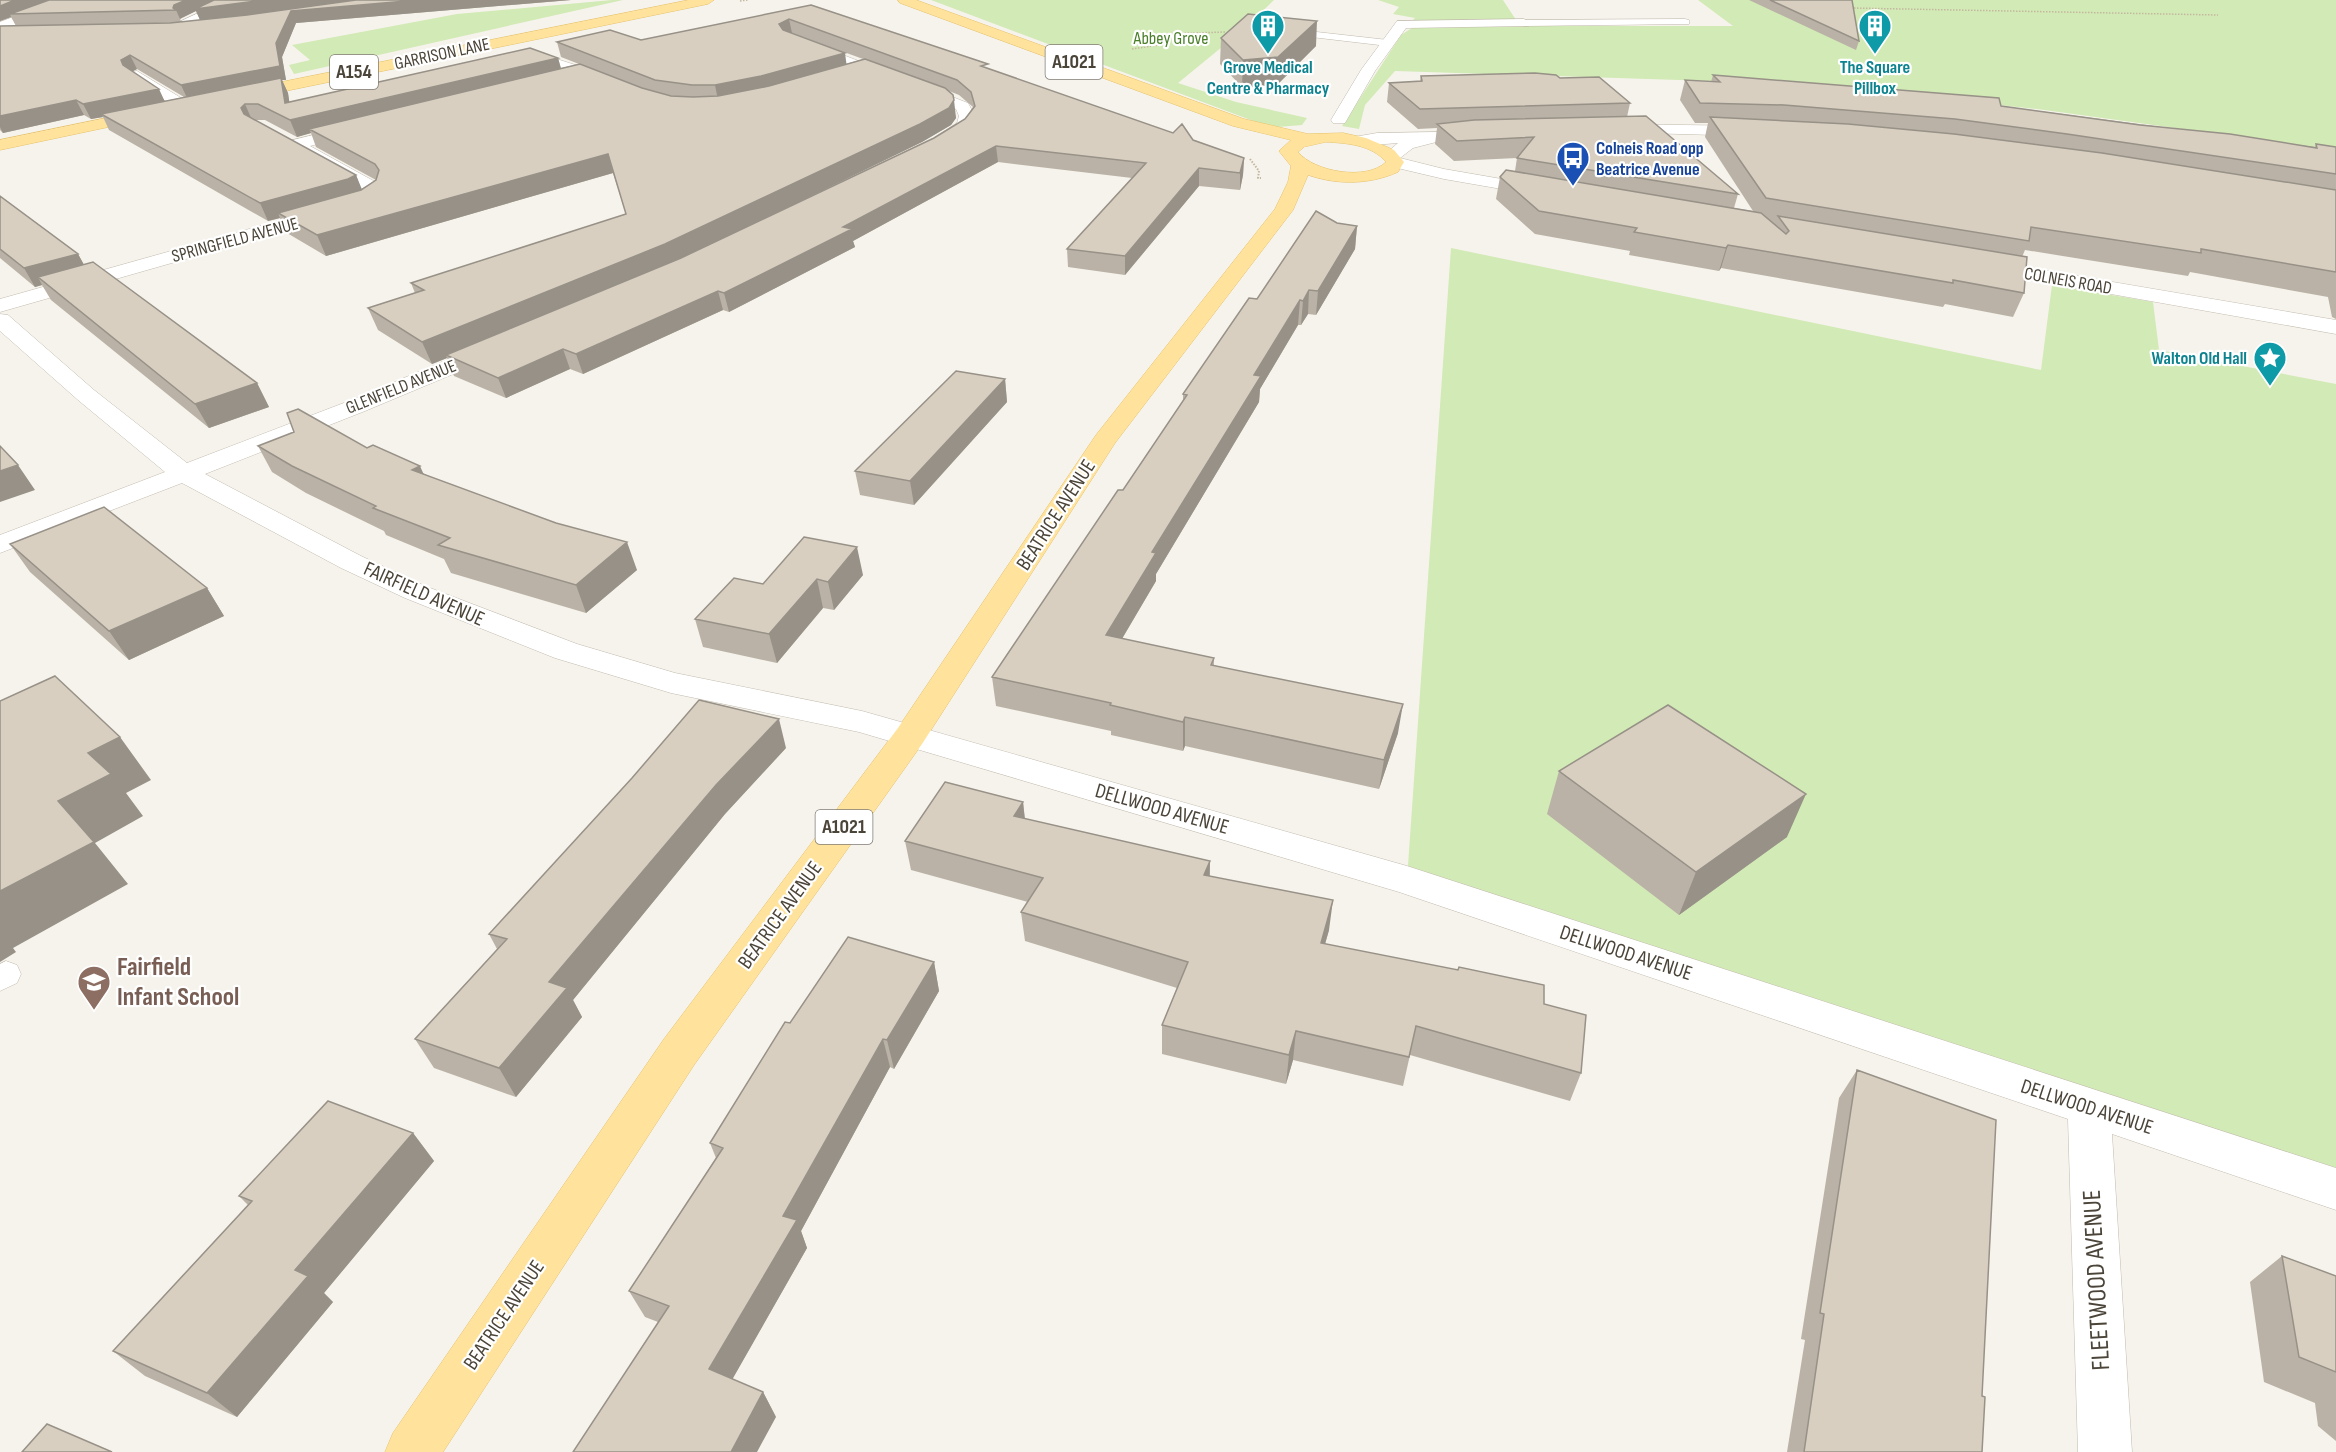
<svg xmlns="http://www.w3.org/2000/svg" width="2336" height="1452" font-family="'Sofia Sans Condensed',sans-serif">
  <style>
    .green { fill: #d2eab5 }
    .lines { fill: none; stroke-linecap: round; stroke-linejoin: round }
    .service-casing { stroke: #c2bbae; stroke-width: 1 }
    .minor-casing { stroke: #c2bbae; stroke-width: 1 }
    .primary-casing { stroke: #e6c16a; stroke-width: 1 }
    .path-far1 { stroke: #c4b79f; stroke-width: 1.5; stroke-dasharray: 1.5 1.5; stroke-linecap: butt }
    .path { stroke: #c4b79f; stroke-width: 2; stroke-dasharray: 1.5 1.5; stroke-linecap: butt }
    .service { fill: #fff; fill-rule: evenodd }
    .minor { fill: #fff; fill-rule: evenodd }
    .primary { fill: #ffe39c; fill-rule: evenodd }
    .wall { fill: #bab2a6; fill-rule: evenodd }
    .shaded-wall { fill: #979187 }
    .building { fill: #d8cfc1; stroke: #979187; stroke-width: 1.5 }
    .labels { text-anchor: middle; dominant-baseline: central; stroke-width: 4.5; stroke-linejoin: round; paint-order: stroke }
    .far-park-label { font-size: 18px; fill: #4a7f2a; stroke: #fff }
    .far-street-label { font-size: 18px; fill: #4b4439; stroke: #fff }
    .far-culture-label { font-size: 18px; font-weight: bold; fill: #0d838f; stroke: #fff }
    .far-transit-label { font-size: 18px; font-weight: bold; fill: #164399; stroke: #fff; text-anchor: start }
    .shield { fill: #fff; stroke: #817c74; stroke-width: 1.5 }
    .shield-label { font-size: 20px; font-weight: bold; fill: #4b4439 }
    .street-label { font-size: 21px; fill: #4b4439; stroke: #fff }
    .near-education-label { font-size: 26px; font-weight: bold; fill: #785e54; stroke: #fff; text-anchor: start }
    .near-street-label { font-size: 26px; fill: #4b4439; stroke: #fff }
  </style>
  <rect width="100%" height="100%" fill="#f6f3ec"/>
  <!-- green -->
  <path class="green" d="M612 0H623L294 74 289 65 310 60 292 45 457 14Z
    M931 0H1274L1244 29 1178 83 1236 102 1307 118 1302 125 1278 127 1256 122Z
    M1378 0H1503L1516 20 1411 22 1415 18 1393 14 1399 7Z
    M1698 0H2336V150L2037 109 1804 84 1395 71 1365 105 1359 129 1342 126 1401 35 1412 28 1441 26H1733Z
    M1451 248 2041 370 2052 285 2153 302 2159 350 2336 384V1189L1407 880Z"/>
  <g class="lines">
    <!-- service casing -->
    <g class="service-casing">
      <path id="service" d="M1685 19 1689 20V24L1524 26 1519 23 1524 20Z
        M1281 28 1388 40 1393 43 1388 46 1277 33V29Z
        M6 961 17 965 21 974 17 983 0 991V964Z"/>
    </g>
    <!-- minor casing -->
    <g class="minor-casing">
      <path id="minor" d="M59 0H77L0 31V22Z
        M226 0H242L172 34H162L160 31Z
        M1524 19 1531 23 1529 26 1406 28 1375 71 1345 123H1333L1331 120 1361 70 1397 21Z
        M804 40 968 103 975 116 973 125 943 148H931L929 144 931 140 957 123 959 116 956 109 799 47 797 44 799 41Z
        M535 52 591 70 593 73C586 80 565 85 555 82L553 79 555 76 570 72 530 59 528 56 530 53Z
        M137 71 191 104 193 107 191 110H179L132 78 130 75 132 72Z
        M358 124 364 126 366 129 364 132 310 146 381 185 384 189 382 197 368 207 0 312V299L356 199 365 194V191L289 149 287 145 289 141Z
        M1614 124 1751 126 1759 131 1751 136 1608 132 1606 129 1608 126Z
        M1438 132 1446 137 1444 140 1413 148 1400 158 1444 169 1542 186 1548 187 1551 191 1548 195 1542 196 1444 179 1389 166 1383 156 1398 143 1360 146 1352 141 1354 137 1377 133Z
        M1983 260 2336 320V334L1976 270 1973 266 1976 262Z
        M0 314 8 315 94 390 187 463 349 401 485 344 493 342 501 344 504 349 501 354 365 411 205 474 361 556 425 586 577 644 675 673 862 711 1407 866 2336 1168V1210L2112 1134 2132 1452H2078L2068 1119 1399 892 859 732 671 693 555 658 405 598 341 568 182 483 0 553V535L165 472 78 400 0 331Z"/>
    </g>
    <!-- primary casing -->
    <g class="primary-casing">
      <path id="primary" d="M689 0H714L708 4 242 100 234 95 242 90Z
        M898 0H916L1244 119 1308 134 1343 133 1366 138 1394 150 1404 162 1398 172C1369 185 1337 185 1308 175L1293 210 1115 443 922 744 694 1065 443 1452H385L393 1433 664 1039 898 728 1096 435 1275 209 1288 182 1291 166 1279 151 1291 140 1233 126 900 3ZM1326 142C1347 143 1372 145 1386 162 1367 181 1314 172 1298 152L1304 147Z
        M150 109 158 114 156 117 0 150V140Z"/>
    </g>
    <!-- path-far1 -->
    <path class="path-far1" d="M740 1 748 0
      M1851 8 2218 15
      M1132 49 1165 44 1160 34 1226 32"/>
    <!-- path -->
    <path class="path" d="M1250 159 1259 171 1258 178H1261"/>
    <!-- service -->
    <use href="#service" class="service"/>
    <!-- minor -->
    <use href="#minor" class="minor"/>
    <!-- primary -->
    <use href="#primary" class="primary"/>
  </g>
  <!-- wall -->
  <path class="wall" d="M0 0H571L296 23 282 57 286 80H282L288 93 289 102 558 58 561 68 579 64 561 57 557 42 641 40 811 5 988 69 1244 158 1243 175 1240 190 1199 186 1125 275 1068 267 1067 249 1132 178 998 162 853 241 855 247 729 312 723 310 583 374 570 369 506 398 454 376 447 358 432 364 378 330 368 308 415 293 411 283 626 214 613 173 326 256 287 233 280 218 268 221 109 130 103 117 91 119 84 115 3 133 0 130V26H16L11 17 0 21ZM196 11 200 20 181 22 180 18ZM792 33 863 59 846 64ZM137 69 184 97 165 101 132 71ZM949 91 959 95 973 107 965 119 934 138 788 207 922 142 951 125 956 118ZM255 120H265L297 137 311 133 316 147 376 180 361 189 356 175Z
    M1749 0H1852L1859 41 1856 50Z
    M1221 38 1316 46 1277 85 1242 87 1220 64Z
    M1713 75 2001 106 2315 147 2316 144 2336 147V319L2332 317 2328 297 2190 272 2188 276 2025 250 2022 257 2024 293 2013 317 1945 304 1943 307 1721 268 1719 271 1629 255 1630 251 1535 234 1496 199 1500 177 1515 171 1517 158 1454 161 1435 144 1437 128 1418 129 1387 102 1389 83 1420 81 1421 76 1560 78 1630 103 1627 117 1738 194 1734 208 1753 211 1705 137 1708 123H1695L1680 100 1685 80 1711 82Z
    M0 196 78 254 84 265 257 383 269 407 209 428 51 300 42 285 35 287 0 258Z
    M1337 223 1357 226 1355 249 1316 315 1308 314 1301 325H1298L1260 389 1259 402 1156 574V581L1122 639 1214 658V665L1398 733 1379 789 1185 746 1183 751 1111 735V731L996 706 992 677 1123 490 1183 401V394L1257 299Z
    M1005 379 1007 402 914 505 860 495 855 471Z
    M258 446 367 448 637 570 586 613 451 573 444 559 386 535 384 531 306 493 272 472Z
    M10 544 207 588 224 616 129 660 30 572Z
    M863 575 834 610 823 608 777 663 703 647 695 619 763 584Z
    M786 748 725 814 573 1000 582 1017 516 1097 434 1068 415 1039 497 949 489 934Z
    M1559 771 1787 837 1679 915 1547 814Z
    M1023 802 1025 819 1210 861V876L1329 930 1325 944 1544 1004 1581 1073 1570 1101 1410 1055 1403 1086 1293 1060 1286 1084 1162 1054V1025L1177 988 1025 941 1021 912 1028 902 911 870 905 841Z
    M934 962 939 991 894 1069 890 1067 801 1231 807 1248 732 1379 763 1392 776 1417 658 1322 645 1317 629 1291 716 1158 710 1143 790 1023Z
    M1857 1070 1982 1396V1452H1787L1805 1340 1801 1339 1839 1098Z
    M413 1133 434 1161 324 1293 333 1302 237 1417 145 1376 113 1351 248 1205 239 1196Z
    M2282 1256 2336 1276V1441L2318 1426 2315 1403 2264 1382 2250 1282Z"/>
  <!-- shaded-wall -->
  <path class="shaded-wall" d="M15 0H53L10 14 11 17 0 21V6Z
    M186 0H368L201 22 196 11 180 19 176 10 173 8 174 5Z
    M418 0H571L296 23 282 57 286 80H282L288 93 292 119 285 103 188 100 181 85 276 43 291 11Z
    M789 19 792 33 782 38 779 24Z
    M1317 21 1316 46 1277 85 1242 87 1243 60Z
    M845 53 847 68 718 100 715 85Z
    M130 55 137 69 128 74 121 60Z
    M558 58 562 73 309 129 311 133 297 137 290 120Z
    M159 89 166 104 101 114 103 117 91 119 83 104Z
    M76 100 84 115 3 133 0 127V116Z
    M954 100 956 118 951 125 922 142 670 265 446 355 447 358 432 364 422 342Z
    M245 104 252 120 248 124 241 108Z
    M996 146 998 162 853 241 855 247 729 312 724 293 843 227Z
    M608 154 613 173 326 256 317 235Z
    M1244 158 1243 175 1240 190V173Z
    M1199 168V186L1125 275V256Z
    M356 175 363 192 278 213 280 218 268 221 260 203Z
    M1357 226 1355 249 1316 315 1318 291Z
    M1728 245 1721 268 1719 271 1726 248Z
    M78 254 88 272 38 277 42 285 35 287 24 268Z
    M1309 290 1308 314 1301 325 1303 301Z
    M718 291 723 310 583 374 576 354Z
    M1300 300 1298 325 1260 389 1259 402 1156 574V581L1107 664 1106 635 1152 552 1254 375Z
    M563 349 570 369 506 398 498 378Z
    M1005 379 1007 402 914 505 910 481Z
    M257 383 269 407 209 428 195 404Z
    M18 465 35 490 0 502V471Z
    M420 466 432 493 412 470Z
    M627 542 637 570 586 613 576 585Z
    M857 547 863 575 834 610 828 582Z
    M817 579 823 608 777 663 769 634Z
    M207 588 224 616 129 660 109 631Z
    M1403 704 1398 733 1379 789 1384 760Z
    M1185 717V746L1183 751V722Z
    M779 719 786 748 725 814 573 1000 582 1017 516 1097 499 1068 549 982 716 785Z
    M120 737 151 780 126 793 143 816 95 843 128 884 13 948 16 952 0 962V891L88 753Z
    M1806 794 1787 837 1679 915 1696 872Z
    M1023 802 1026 831 1014 816Z
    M1210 861 1209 890 1204 875Z
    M1333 900 1329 930 1317 972 1321 943Z
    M934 962 939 991 894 1069 887 1040Z
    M1296 1031 1293 1060 1286 1084 1289 1055Z
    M883 1039 890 1067 801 1231 807 1248 724 1394 709 1369 783 1216Z
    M413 1133 434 1161 324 1293 333 1302 237 1417 207 1393 295 1270Z
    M763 1392 776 1417 757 1452H731Z"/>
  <!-- building -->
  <path class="building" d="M0 0H15L0 6Z
    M49 0H186L174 5 173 8 176 10 10 14Z
    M214 0H264L195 9Z
    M356 0H418L291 11 276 43 280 66 181 85 130 55 121 60 123 65 159 89 83 104 76 100 0 116V26L170 23 247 15Z
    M1770 0H1852L1859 41Z
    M811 5 988 64 981 66 1173 133 1182 124 1193 140 1244 158 1240 173 1199 168 1125 256 1067 249 1146 163 996 146 843 227 852 229 724 293 718 291 576 354 563 349 498 378 446 355 681 258 934 138 965 119 975 106 971 92 957 80 789 19 779 24 783 30 845 53 761 76 715 85H692L655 80 557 42 610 30 641 40Z
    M1248 14 1317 21 1278 57 1243 60 1221 38Z
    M530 48 558 58 290 120 258 104H245L241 108 244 114 356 175 348 179 260 203 101 114 281 78 285 103Z
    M865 59 945 88 953 95 954 100 949 108 920 124 665 244 422 342 368 308 424 290 411 283 626 214 608 154 317 235 278 213 361 190 376 180 379 170 375 164 309 129 580 64 642 88 671 96 693 97 718 96 769 86Z
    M1535 73 1556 75 1560 78 1599 77 1630 103 1420 109 1389 83 1422 81 1421 76Z
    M1713 75 1999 98 2001 106 2140 125 2230 134 2317 148 2316 144 2336 147V174L2067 134 1955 119 1784 105 1700 103 1685 80 1720 82Z
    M1646 116 1738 194 1517 158 1534 137 1457 141 1437 124 1474 120Z
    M1710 117 1848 124 1954 134 2102 153 2336 190V272L2201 249V253L2031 227 2029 241 1766 198Z
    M1506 170 1761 213 1786 234 1789 231 1778 216 2027 257 2024 293 1953 280V283L1728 245 1726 248 1634 232 1637 228 1539 211 1500 177Z
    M0 196 78 254 24 268 0 249Z
    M1316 211 1337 223 1357 226 1318 291 1309 290 1303 301 1300 300 1254 375 1261 376 1152 552 1156 553 1106 635 1214 658 1211 665 1403 704 1384 760 1185 717 1183 722 1110 705 1111 703 992 677 1118 490H1123L1187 395 1183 394 1249 298 1257 299Z
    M93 262 257 383 195 404 38 277Z
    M956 371 1005 379 910 481 855 471Z
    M298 409 367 448 373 445 420 466 412 470 556 523 627 542 576 585 438 545 450 538 373 508 376 506 292 466 258 446 294 432 287 413Z
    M0 446 18 465 0 471Z
    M104 507 207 588 109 631 10 544Z
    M804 537 857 547 828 582 817 579 769 634 695 619 734 578 763 584Z
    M55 676 120 737 88 753 111 774 58 801 94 842 0 891V701Z
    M699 700 779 719 716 785 549 982 567 988 499 1068 415 1039 507 939 489 934 632 778Z
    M1668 705 1806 794 1696 872 1559 771Z
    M945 782 1023 802 1014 816 1210 861 1204 875 1333 900 1321 943 1458 970 1459 967 1544 985V1004L1586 1015 1581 1073 1416 1026 1409 1057 1296 1031 1289 1055 1162 1025 1188 962 1021 912 1043 878 905 841Z
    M848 937 934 962 887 1040 883 1039 783 1216 797 1220 709 1369 763 1392 731 1452H573L669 1306 629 1291 723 1148 710 1143 785 1022 790 1023Z
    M1857 1070 1996 1120 1982 1396 1985 1397 1982 1452H1804L1824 1314 1820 1313Z
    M328 1101 413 1133 295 1270 308 1276 207 1393 113 1351 252 1201 239 1196Z
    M2282 1256 2336 1276V1372L2299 1357Z
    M47 1424 112 1452H22Z"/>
  <!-- icons -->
  <defs>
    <g id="building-pin" transform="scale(1.725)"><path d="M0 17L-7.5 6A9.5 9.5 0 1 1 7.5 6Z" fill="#0f9aa8" stroke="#fff"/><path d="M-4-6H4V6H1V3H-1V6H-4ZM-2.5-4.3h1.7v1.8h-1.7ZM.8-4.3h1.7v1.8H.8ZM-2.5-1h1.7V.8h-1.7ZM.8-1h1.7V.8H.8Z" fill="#fff"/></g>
    <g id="bus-pin" transform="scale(1.725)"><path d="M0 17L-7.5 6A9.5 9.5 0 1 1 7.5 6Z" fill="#1a4fb4" stroke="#fff"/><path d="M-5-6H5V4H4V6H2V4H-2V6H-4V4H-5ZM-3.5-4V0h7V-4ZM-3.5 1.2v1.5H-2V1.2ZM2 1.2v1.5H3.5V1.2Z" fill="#fff"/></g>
    <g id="sight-pin" transform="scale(1.725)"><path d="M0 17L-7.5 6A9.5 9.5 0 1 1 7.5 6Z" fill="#0f9aa8" stroke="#fff"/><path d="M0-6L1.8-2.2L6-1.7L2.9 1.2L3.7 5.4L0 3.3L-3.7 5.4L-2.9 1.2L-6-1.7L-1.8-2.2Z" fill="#fff"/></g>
    <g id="school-pin" transform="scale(1.725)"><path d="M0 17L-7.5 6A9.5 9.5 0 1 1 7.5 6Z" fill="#8d6e63" stroke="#fff"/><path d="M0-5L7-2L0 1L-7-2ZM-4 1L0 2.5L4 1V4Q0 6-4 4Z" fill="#fff"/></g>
  </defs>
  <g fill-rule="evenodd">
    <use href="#building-pin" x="1268" y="26"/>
    <use href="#building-pin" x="1875" y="26"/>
    <use href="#bus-pin" x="1573" y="158"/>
    <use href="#sight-pin" x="2270" y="358"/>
    <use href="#school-pin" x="94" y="982"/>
  </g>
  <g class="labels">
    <!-- far-park labels -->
    <g class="far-park-label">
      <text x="1171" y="38">Abbey Grove</text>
    </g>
    <!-- far-street labels -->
    <g class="far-street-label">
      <text transform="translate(442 54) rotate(-12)">GARRISON LANE</text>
      <text transform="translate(235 240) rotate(-15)">SPRINGFIELD AVENUE</text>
      <text transform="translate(2068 281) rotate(10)">COLNEIS ROAD</text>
      <text transform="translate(401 387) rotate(-22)">GLENFIELD AVENUE</text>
    </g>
    <!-- far-culture labels -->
    <g class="far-culture-label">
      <text x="1268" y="67">Grove Medical<tspan x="1268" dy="21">Centre &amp; Pharmacy</tspan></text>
      <text x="1875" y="67">The Square<tspan x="1875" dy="21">Pillbox</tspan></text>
      <text x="2247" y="358" text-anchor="end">Walton Old Hall</text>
    </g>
    <!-- far-transit labels -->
    <g class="far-transit-label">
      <text x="1596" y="148">Colneis Road opp<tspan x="1596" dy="21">Beatrice Avenue</tspan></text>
    </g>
    <!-- shield labels -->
    <g class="shield">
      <rect x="1045.5" y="45" width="57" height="34" rx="4.5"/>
      <rect x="330" y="55" width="48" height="34" rx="4.5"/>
      <rect x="815.5" y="810" width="57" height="34" rx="4.5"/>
    </g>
    <g class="shield-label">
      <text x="1074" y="62">A1021</text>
      <text x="354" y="72">A154</text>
      <text x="844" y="827">A1021</text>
    </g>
    <!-- street labels -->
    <g class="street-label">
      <text transform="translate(1056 515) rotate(-57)">BEATRICE AVENUE</text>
      <text transform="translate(424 594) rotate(24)">FAIRFIELD AVENUE</text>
      <text transform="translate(1162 809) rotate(16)">DELLWOOD AVENUE</text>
      <text transform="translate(780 915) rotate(-54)">BEATRICE AVENUE</text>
      <text transform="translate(1626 953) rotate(18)">DELLWOOD AVENUE</text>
      <text transform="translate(2087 1107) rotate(18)">DELLWOOD AVENUE</text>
      <text transform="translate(504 1315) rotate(-56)">BEATRICE AVENUE</text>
    </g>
    <!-- near-education labels -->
    <g class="near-education-label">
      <text x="117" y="967">Fairfield<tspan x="117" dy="30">Infant School</tspan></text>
    </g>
    <!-- near-street labels -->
    <g class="near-street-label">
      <text transform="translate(2097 1280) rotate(-93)">FLEETWOOD AVENUE</text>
    </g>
  </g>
</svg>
